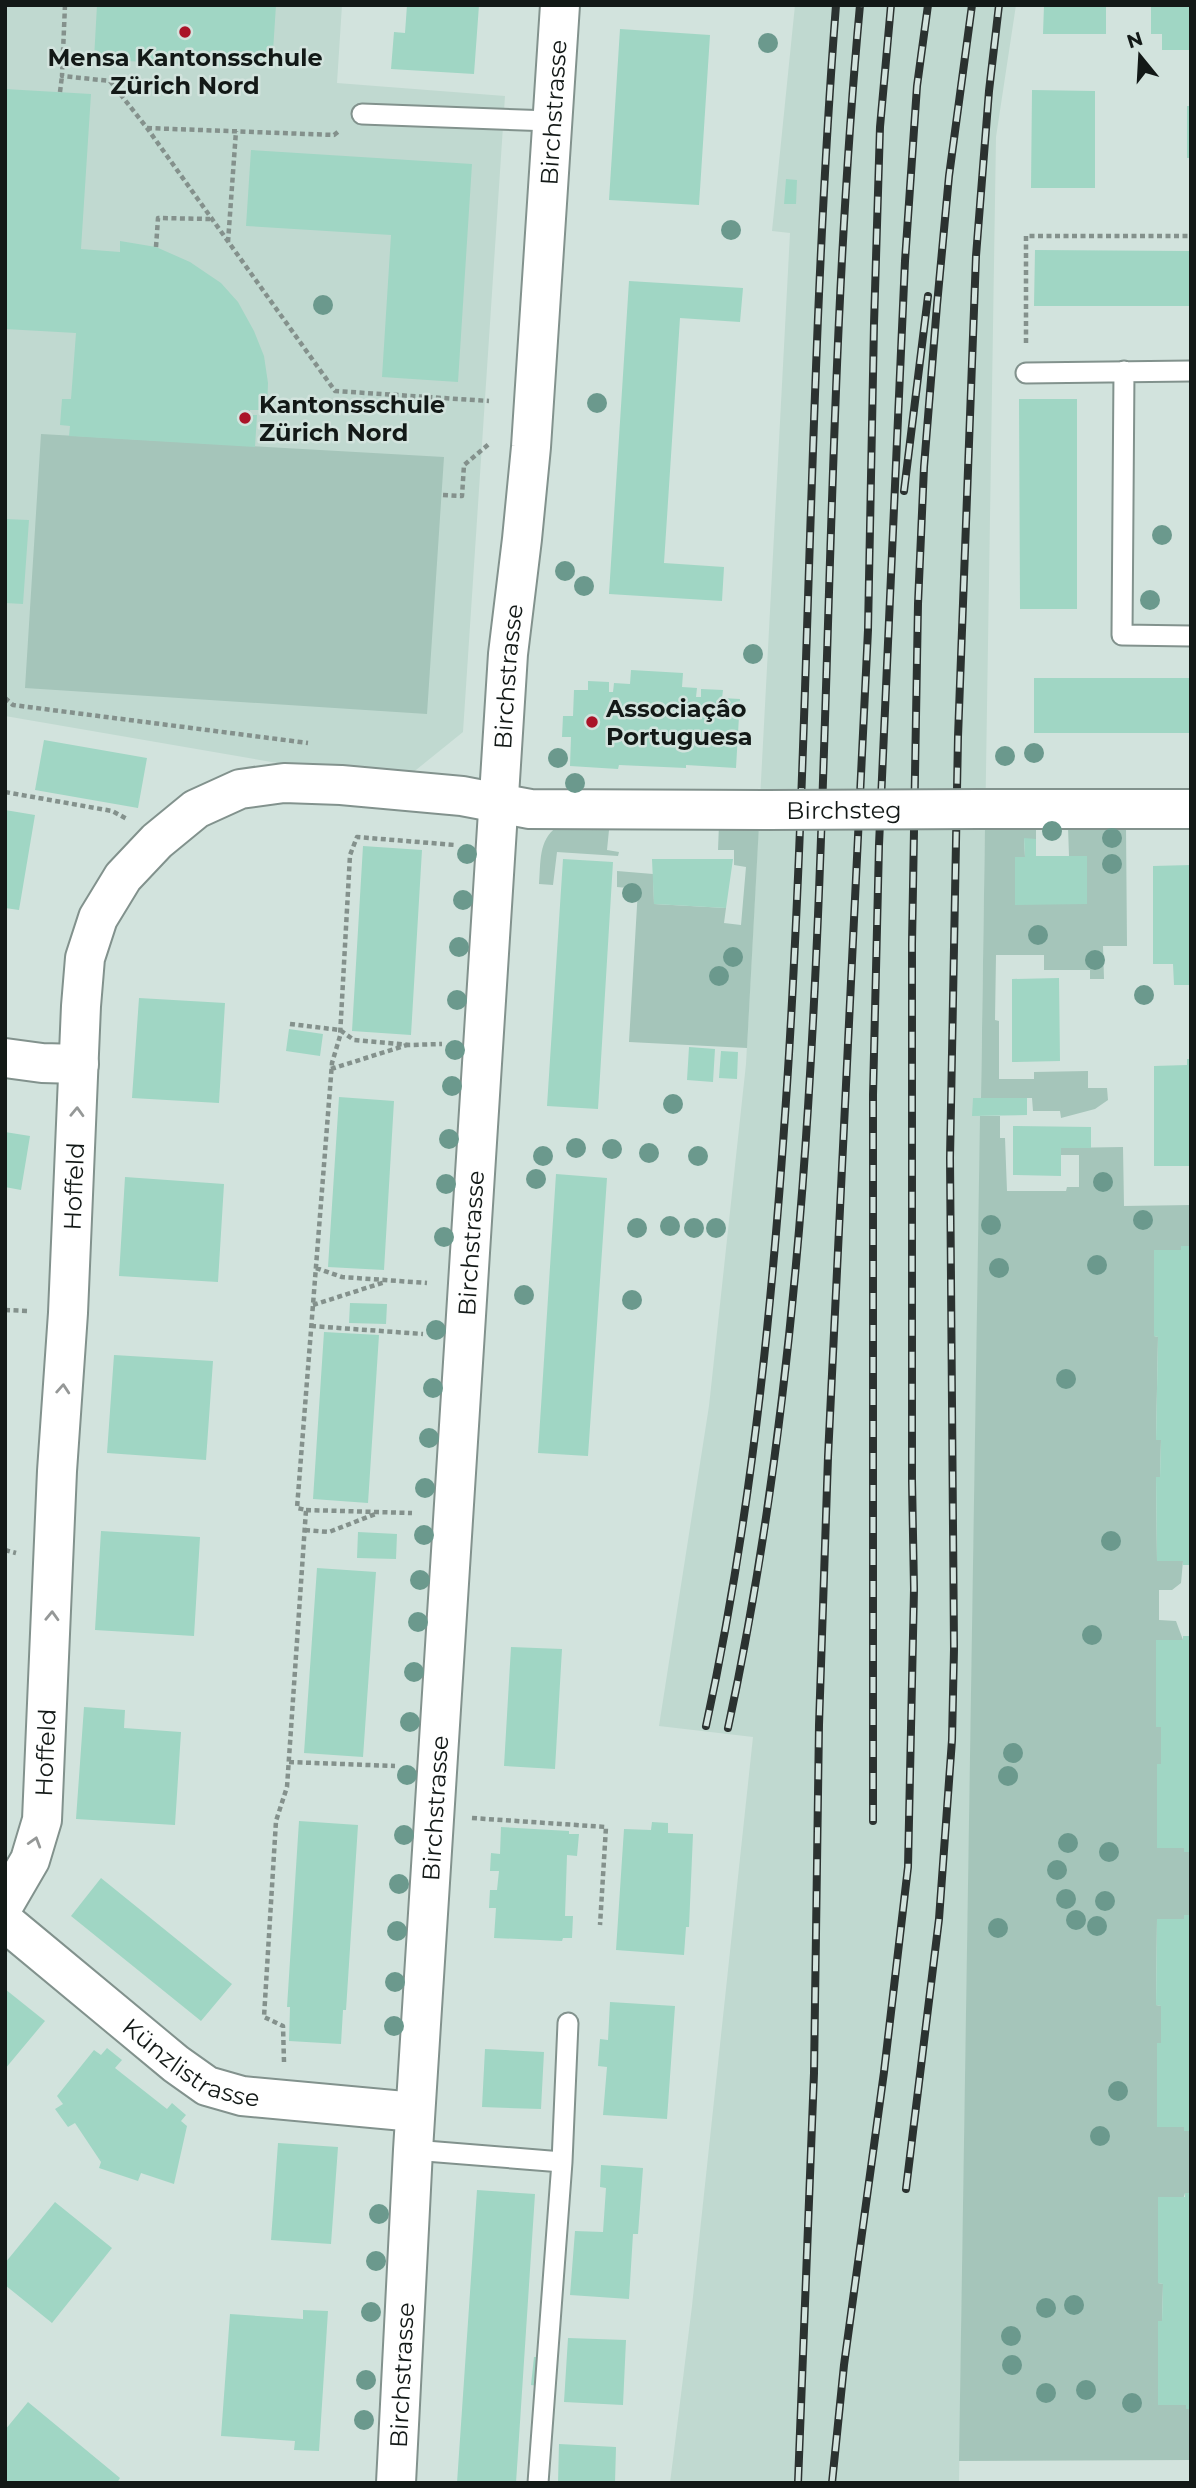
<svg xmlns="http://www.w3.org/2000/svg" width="1196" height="2488" font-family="Montserrat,sans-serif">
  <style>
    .built { fill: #c0d9d0 }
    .green { fill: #a5c5ba }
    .building { fill: #a0d6c4 }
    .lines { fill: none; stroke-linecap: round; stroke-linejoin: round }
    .lane-casing { stroke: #82928d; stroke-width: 23 }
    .street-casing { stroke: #82928d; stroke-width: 42 }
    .secondary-casing { stroke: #82928d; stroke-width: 42 }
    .path { stroke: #84918c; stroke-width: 4.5; stroke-dasharray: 5 3.5; stroke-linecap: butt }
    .lane { stroke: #fff; stroke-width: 19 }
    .street { stroke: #fff; stroke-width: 38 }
    .secondary { stroke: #fff; stroke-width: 38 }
    .rail-casing { stroke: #2b3230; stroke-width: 8 }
    .rail { stroke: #d2e3dd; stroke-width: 5; stroke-dasharray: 16; stroke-linecap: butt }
    .street-bridge-casing { stroke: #82928d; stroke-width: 42; stroke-linecap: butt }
    .street-bridge { stroke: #fff; stroke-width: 38 }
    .tree { fill: #6b998d }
    .oneway { stroke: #959897 }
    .poi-dot { fill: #aa1428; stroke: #d2e3dd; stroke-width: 2.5 }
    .labels { text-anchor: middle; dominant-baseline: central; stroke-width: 5; stroke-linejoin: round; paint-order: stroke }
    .poi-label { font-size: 24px; font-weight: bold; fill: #131917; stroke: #d2e3dd; text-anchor: start }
    .street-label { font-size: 24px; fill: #131917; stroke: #d2e3dd }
  </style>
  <rect width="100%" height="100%" fill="#d2e3dd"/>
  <!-- built -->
  <path class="built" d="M5 5H342L337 83 505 96 463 732 411 774 318 770 5 716Z
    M795 5H1016L996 137 959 2483H670L692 2306 753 1737 659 1726 709 1406 746 1064 790 233 772 231Z"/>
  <!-- green -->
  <path class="green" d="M41 434 444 457 427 714 25 688Z
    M719 824 759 825 747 1048 629 1042 638 889 617 887V871L653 874 654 904 726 908 724 923 741 925 746 867 734 865V850H718Z
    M621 825 620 830H609L607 850 619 852 618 856 557 852 553 885 539 884C541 863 538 840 557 827Z
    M985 826H1036V839H1024L1025 857H1015V904H1087V857L1069 856 1068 827 1126 826 1127 946H1103L1104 979H1090V970H1044V955H996L995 1020 999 1021V1079H1034V1072L1088 1071V1088H1107L1108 1100 1095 1109 1061 1118 1060 1111H1033L1032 1098H981Z
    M980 1116H1000V1138H1005L1007 1191H1066L1067 1187H1079V1155H1061V1148L1123 1147 1124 1206 1191 1205V1246H1181V1250H1154V1336L1158 1337 1156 1440H1161L1160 1477 1156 1478 1157 1561H1183L1181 1583 1172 1590H1159V1620L1176 1621 1183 1640 1161 1727V1764H1157V1848H1184V1852H1191V1915H1184V1919H1157L1156 2005 1161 2006V2043H1157V2127H1184L1191 2131V2193H1185L1158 2283 1163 2284 1162 2321H1158V2405H1186V2409H1191V2460L959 2461Z"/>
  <!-- building -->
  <path class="building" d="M97 5H276L272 67 226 64V67L94 59Z
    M407 5H479L474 74 391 69 394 32 405 33Z
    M1044 5H1106V34H1043Z
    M1151 5H1191V50H1162V34H1151Z
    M620 29 710 35 699 205 609 200Z
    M5 89 91 94 81 249 120 252V241L156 247 190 262 221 283 238 302 254 331 264 356 268 383 267 410H250V415H257L255 447 69 436 70 426 60 425 62 399H71L76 333 5 329Z
    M1032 90 1095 91V188H1031Z
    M1187 106H1191V158H1187Z
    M251 150 472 164 458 382 382 377 391 235 246 226Z
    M786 179 797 180 796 204H784Z
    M1035 250 1191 251V306H1034Z
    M629 281 743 288 740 322 680 318 664 563 724 567 722 601 609 594Z
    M1019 399H1077V609H1020Z
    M5 519 29 520 23 604 5 603Z
    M631 670 683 673 682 687 697 688 696 697H701V689L723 690 722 698 740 699 736 768 686 765V768L619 765 618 769 570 766 571 737H562L563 716H573L574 690H588V681L609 682V692H613L614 683 630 684Z
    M1034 678H1191V733H1034Z
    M44 740 147 758 138 808 35 790Z
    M5 810 35 815 19 910 5 908Z
    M1024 838 1036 839V856H1087V904L1015 905V857H1025Z
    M363 846 422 850 411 1035 352 1031Z
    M563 859 613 862 598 1109 547 1106Z
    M652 859H733L726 908 654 904Z
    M1191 865V985H1174L1173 964H1153V866Z
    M1059 978 1060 1061 1012 1062V979Z
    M139 998 225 1003 219 1103 132 1098Z
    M289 1029 323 1034 320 1056 286 1051Z
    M689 1047 715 1049 713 1082 687 1080Z
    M721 1051 738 1052 737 1079 719 1078Z
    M1187 1059H1191V1166H1154V1066L1187 1065Z
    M339 1097 394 1101 384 1270 328 1267Z
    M973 1098H1027V1115L972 1116Z
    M1013 1126 1091 1127V1148H1061V1176L1013 1175Z
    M5 1132 30 1136 21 1190 5 1187Z
    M556 1174 607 1178 588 1456 538 1453Z
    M125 1177 224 1184 218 1282 119 1276Z
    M1181 1246H1191V1565H1183V1561H1157L1156 1477H1160L1161 1440H1156L1158 1337 1154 1336V1250H1181Z
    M350 1303 387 1304 386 1324 349 1323Z
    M324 1332 379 1335 368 1503 313 1499Z
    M114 1355 213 1361 206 1460 107 1453Z
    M101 1531 200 1537 194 1636 95 1630Z
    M358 1532 397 1534 396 1559 357 1558Z
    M317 1568 376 1572 363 1757 304 1753Z
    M1183 1636H1191V1852H1184V1848H1157V1764H1161V1727H1156V1640H1183Z
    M511 1647 562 1649 555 1769 504 1766Z
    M84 1707 125 1710 124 1728 181 1732 175 1825 76 1819Z
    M299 1821 358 1825 346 2010H343L341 2044 289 2041 290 2007H287Z
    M652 1822 668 1823V1833L693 1834 689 1927H686L684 1955 616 1950 624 1829 651 1830Z
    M501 1827 569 1831V1834H579L577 1856 567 1855 565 1916H573L572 1938H563L562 1941 494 1938 496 1908H489L490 1890H497L499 1871H490L491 1853 500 1854Z
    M101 1878 232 1984 201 2021 71 1916Z
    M1184 1915H1191V2131H1184V2127H1157V2043H1161V2006L1156 2005 1157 1919H1184Z
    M5 1989 45 2021 5 2069Z
    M610 2002 675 2006 667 2119 603 2115 607 2067 598 2066 600 2039 608 2040Z
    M107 2048 122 2060 115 2068 167 2109 172 2103 186 2115 181 2121 187 2126 174 2184 141 2173 138 2181 99 2168 101 2162 75 2123 68 2127 55 2109 63 2104 57 2096 94 2050 101 2055Z
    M485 2049 544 2052 541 2109 482 2107Z
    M278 2143 338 2147 331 2244 271 2240Z
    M601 2165 643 2168 638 2234H633L629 2299 570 2295 575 2231 603 2232 606 2188 600 2187Z
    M477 2190 535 2194 516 2483H457Z
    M1185 2193H1191V2409H1186V2405H1158V2321H1162L1163 2284 1158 2283V2197H1185Z
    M55 2202 112 2248 52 2323 5 2285V2263Z
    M303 2310 328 2311 319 2451 294 2450 295 2441 221 2436 230 2314 303 2319Z
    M568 2338 626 2340 623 2405 564 2402Z
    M534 2357H541L539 2386 531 2385Z
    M28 2402 120 2478 117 2483H5V2430Z
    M559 2444 616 2447 615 2483H558Z"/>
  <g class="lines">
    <!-- lane casing -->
    <g class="lane-casing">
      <path id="lane" d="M362 114 551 121
        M1124 371 1122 635 1191 636
        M1026 373 1191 371
        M413 2150 562 2162 538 2483
        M562 2162 568 2023"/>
    </g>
    <!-- street casing -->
    <g class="street-casing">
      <g id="street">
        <path d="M979 809H1191"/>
        <path d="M5 1058 42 1063 79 1064"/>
        <path id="s1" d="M5 1903 30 1860 42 1820 57 1471 68 1313 81 1006 85 958 98 918 123 877 157 841 196 809 240 789 284 783 341 785 462 796 530 809 767 810"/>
        <path id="s2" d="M5 1922 176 2064 207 2086 242 2096 415 2112"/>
      </g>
    </g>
    <!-- secondary casing -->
    <g class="secondary-casing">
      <g id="secondary">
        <path id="s3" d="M396 2483 413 2150 508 654 522 539 531 447 560 5"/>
      </g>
    </g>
    <!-- path -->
    <path class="path" d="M65 5 62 76 110 81 147 128 335 391 489 401
      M60 92 62 76
      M147 128 334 135 339 131
      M228 242 236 131
      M156 247 158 218 210 219
      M1026 343V236H1191
      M443 495 462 496 464 465 489 444
      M5 698 13 705 308 743
      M5 792 112 811 127 819
      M290 1024 340 1030 354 1040 410 1045 442 1044
      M331 1069 407 1045
      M316 1268 342 1277 427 1283
      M313 1305 385 1282
      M5 1310 29 1311
      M311 1326 423 1334
      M306 1510 412 1513
      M305 1530 329 1532 378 1513
      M5 1550 16 1553
      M289 1762 395 1766
      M472 1818 606 1827 600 1925
      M284 2062 283 2026 264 2017 276 1821 287 1787 306 1510 297 1508 332 1063 340 1036 350 855 357 837 455 845
      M1141 2481V2483"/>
    <!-- lane -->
    <use href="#lane" class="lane"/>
    <!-- street -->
    <use href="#street" class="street"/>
    <!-- secondary -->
    <use href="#secondary" class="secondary"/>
    <!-- rail casing -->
    <g class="rail-casing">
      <path id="rail" d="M904 491 928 296
        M706 1726C754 1505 775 1280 789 1054 810 705 809 354 836 5
        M728 1728C850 1162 807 578 860 5
        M873 1821V1095L879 845 905 261 917 86 928 5
        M906 2189 939 1919 952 1740 954 1649 950 1158 958 737 976 256 989 91 999 5
        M798 2483 814 2073 819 1725 828 1457 868 630 874 324 880 127 891 5
        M832 2483 844 2365 884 2072 908 1867 914 1589 912 1480V944L918 604 924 467 937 305 949 176 972 5"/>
    </g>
    <!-- rail -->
    <use href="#rail" class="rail"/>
    <!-- street-bridge casing -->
    <g class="street-bridge-casing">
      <g id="street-bridge">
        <path id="s4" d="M767 810 979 809"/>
      </g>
    </g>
    <!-- street-bridge -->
    <use href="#street-bridge" class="street-bridge"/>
  </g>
  <!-- trees -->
  <g class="tree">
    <circle cx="768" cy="43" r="10"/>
    <circle cx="731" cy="230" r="10"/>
    <circle cx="323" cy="305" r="10"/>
    <circle cx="597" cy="403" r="10"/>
    <circle cx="1162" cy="535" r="10"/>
    <circle cx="565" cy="571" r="10"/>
    <circle cx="584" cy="586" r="10"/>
    <circle cx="1150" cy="600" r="10"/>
    <circle cx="753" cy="654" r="10"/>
    <circle cx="1034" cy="753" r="10"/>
    <circle cx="1005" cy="756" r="10"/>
    <circle cx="558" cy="758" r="10"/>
    <circle cx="575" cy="783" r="10"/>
    <circle cx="1052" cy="831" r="10"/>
    <circle cx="1112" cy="838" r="10"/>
    <circle cx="467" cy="854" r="10"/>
    <circle cx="1112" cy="864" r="10"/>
    <circle cx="632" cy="893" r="10"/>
    <circle cx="463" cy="900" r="10"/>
    <circle cx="1038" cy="935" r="10"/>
    <circle cx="459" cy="947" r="10"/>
    <circle cx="733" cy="957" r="10"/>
    <circle cx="1095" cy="960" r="10"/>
    <circle cx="719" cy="976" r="10"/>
    <circle cx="1144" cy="995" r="10"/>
    <circle cx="457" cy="1000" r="10"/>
    <circle cx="455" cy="1050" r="10"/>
    <circle cx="452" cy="1086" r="10"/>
    <circle cx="673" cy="1104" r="10"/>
    <circle cx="449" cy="1139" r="10"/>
    <circle cx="576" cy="1148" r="10"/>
    <circle cx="612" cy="1149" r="10"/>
    <circle cx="649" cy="1153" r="10"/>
    <circle cx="543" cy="1156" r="10"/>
    <circle cx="698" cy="1156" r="10"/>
    <circle cx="536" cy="1179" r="10"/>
    <circle cx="1103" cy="1182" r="10"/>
    <circle cx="446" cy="1184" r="10"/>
    <circle cx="1143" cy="1220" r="10"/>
    <circle cx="991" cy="1225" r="10"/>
    <circle cx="670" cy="1226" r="10"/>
    <circle cx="637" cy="1228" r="10"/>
    <circle cx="694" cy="1228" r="10"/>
    <circle cx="716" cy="1228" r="10"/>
    <circle cx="444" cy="1237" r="10"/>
    <circle cx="1097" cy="1265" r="10"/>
    <circle cx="999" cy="1268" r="10"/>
    <circle cx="524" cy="1295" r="10"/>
    <circle cx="632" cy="1300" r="10"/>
    <circle cx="436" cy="1330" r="10"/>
    <circle cx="1066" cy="1379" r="10"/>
    <circle cx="433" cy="1388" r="10"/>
    <circle cx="429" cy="1438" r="10"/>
    <circle cx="425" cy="1488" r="10"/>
    <circle cx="424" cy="1535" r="10"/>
    <circle cx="1111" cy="1541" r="10"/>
    <circle cx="420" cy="1580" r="10"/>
    <circle cx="418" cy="1622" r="10"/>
    <circle cx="1092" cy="1635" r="10"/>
    <circle cx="414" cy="1672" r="10"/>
    <circle cx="410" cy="1722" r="10"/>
    <circle cx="1013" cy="1753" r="10"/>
    <circle cx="407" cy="1775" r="10"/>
    <circle cx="1008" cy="1776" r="10"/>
    <circle cx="404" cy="1835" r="10"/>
    <circle cx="1068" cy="1843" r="10"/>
    <circle cx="1109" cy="1852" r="10"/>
    <circle cx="1057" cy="1870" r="10"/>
    <circle cx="399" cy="1884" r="10"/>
    <circle cx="1066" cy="1899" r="10"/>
    <circle cx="1105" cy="1901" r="10"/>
    <circle cx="1076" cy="1920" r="10"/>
    <circle cx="1097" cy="1926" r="10"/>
    <circle cx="998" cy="1928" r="10"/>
    <circle cx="397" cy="1931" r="10"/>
    <circle cx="395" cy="1982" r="10"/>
    <circle cx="394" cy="2026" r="10"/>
    <circle cx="1118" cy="2091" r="10"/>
    <circle cx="1100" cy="2136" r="10"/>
    <circle cx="379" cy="2214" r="10"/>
    <circle cx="376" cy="2261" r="10"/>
    <circle cx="1074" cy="2305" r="10"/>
    <circle cx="1046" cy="2308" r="10"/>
    <circle cx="371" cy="2312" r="10"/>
    <circle cx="1011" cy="2336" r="10"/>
    <circle cx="1012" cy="2365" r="10"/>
    <circle cx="366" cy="2380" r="10"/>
    <circle cx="1086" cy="2390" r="10"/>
    <circle cx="1046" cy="2393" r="10"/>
    <circle cx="1132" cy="2403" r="10"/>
    <circle cx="364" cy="2420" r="10"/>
  </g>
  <!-- one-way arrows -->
  <defs><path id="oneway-chevron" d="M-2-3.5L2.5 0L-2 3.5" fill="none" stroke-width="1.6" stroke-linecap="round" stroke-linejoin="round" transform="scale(1.75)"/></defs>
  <g class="oneway">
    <use href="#oneway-chevron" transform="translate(77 1112) rotate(-88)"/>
    <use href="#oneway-chevron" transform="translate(63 1389) rotate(-86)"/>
    <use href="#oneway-chevron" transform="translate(52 1616) rotate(-88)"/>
    <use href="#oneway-chevron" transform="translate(35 1842) rotate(-73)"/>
  </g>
  <!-- markers -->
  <g class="poi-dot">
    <circle cx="185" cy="32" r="7"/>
    <circle cx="245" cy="418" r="7"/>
    <circle cx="592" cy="722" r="7"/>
  </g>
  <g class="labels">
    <!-- poi labels -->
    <g class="poi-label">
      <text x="185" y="57" text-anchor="middle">Mensa Kantonsschule<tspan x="185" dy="28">Zürich Nord</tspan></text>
      <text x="259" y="404">Kantonsschule<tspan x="259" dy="28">Zürich Nord</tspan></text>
      <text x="606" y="708">Associaçâo<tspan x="606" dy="28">Portuguesa</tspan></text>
    </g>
    <!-- street labels -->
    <g class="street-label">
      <text stroke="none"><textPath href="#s3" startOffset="2376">Birchstrasse</textPath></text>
      <text stroke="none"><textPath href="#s3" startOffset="1810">Birchstrasse</textPath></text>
      <text stroke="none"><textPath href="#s4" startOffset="77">Birchsteg</textPath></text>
      <text stroke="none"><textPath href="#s1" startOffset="726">Hoffeld</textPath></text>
      <text stroke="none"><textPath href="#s3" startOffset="1242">Birchstrasse</textPath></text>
      <text stroke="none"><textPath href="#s1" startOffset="159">Hoffeld</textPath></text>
      <text stroke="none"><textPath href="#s3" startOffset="676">Birchstrasse</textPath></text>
      <text stroke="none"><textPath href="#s2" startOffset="236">Künzlistrasse</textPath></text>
      <text stroke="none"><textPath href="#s3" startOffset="108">Birchstrasse</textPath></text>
    </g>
  </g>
  <!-- border -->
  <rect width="1196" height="2488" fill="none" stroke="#131917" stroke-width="14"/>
  <!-- north arrow -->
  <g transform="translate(1140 56) rotate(342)" stroke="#d2e3dd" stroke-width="5" paint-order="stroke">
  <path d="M0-5L12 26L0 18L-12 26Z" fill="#131917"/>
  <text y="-10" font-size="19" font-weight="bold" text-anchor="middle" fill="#131917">N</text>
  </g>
</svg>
